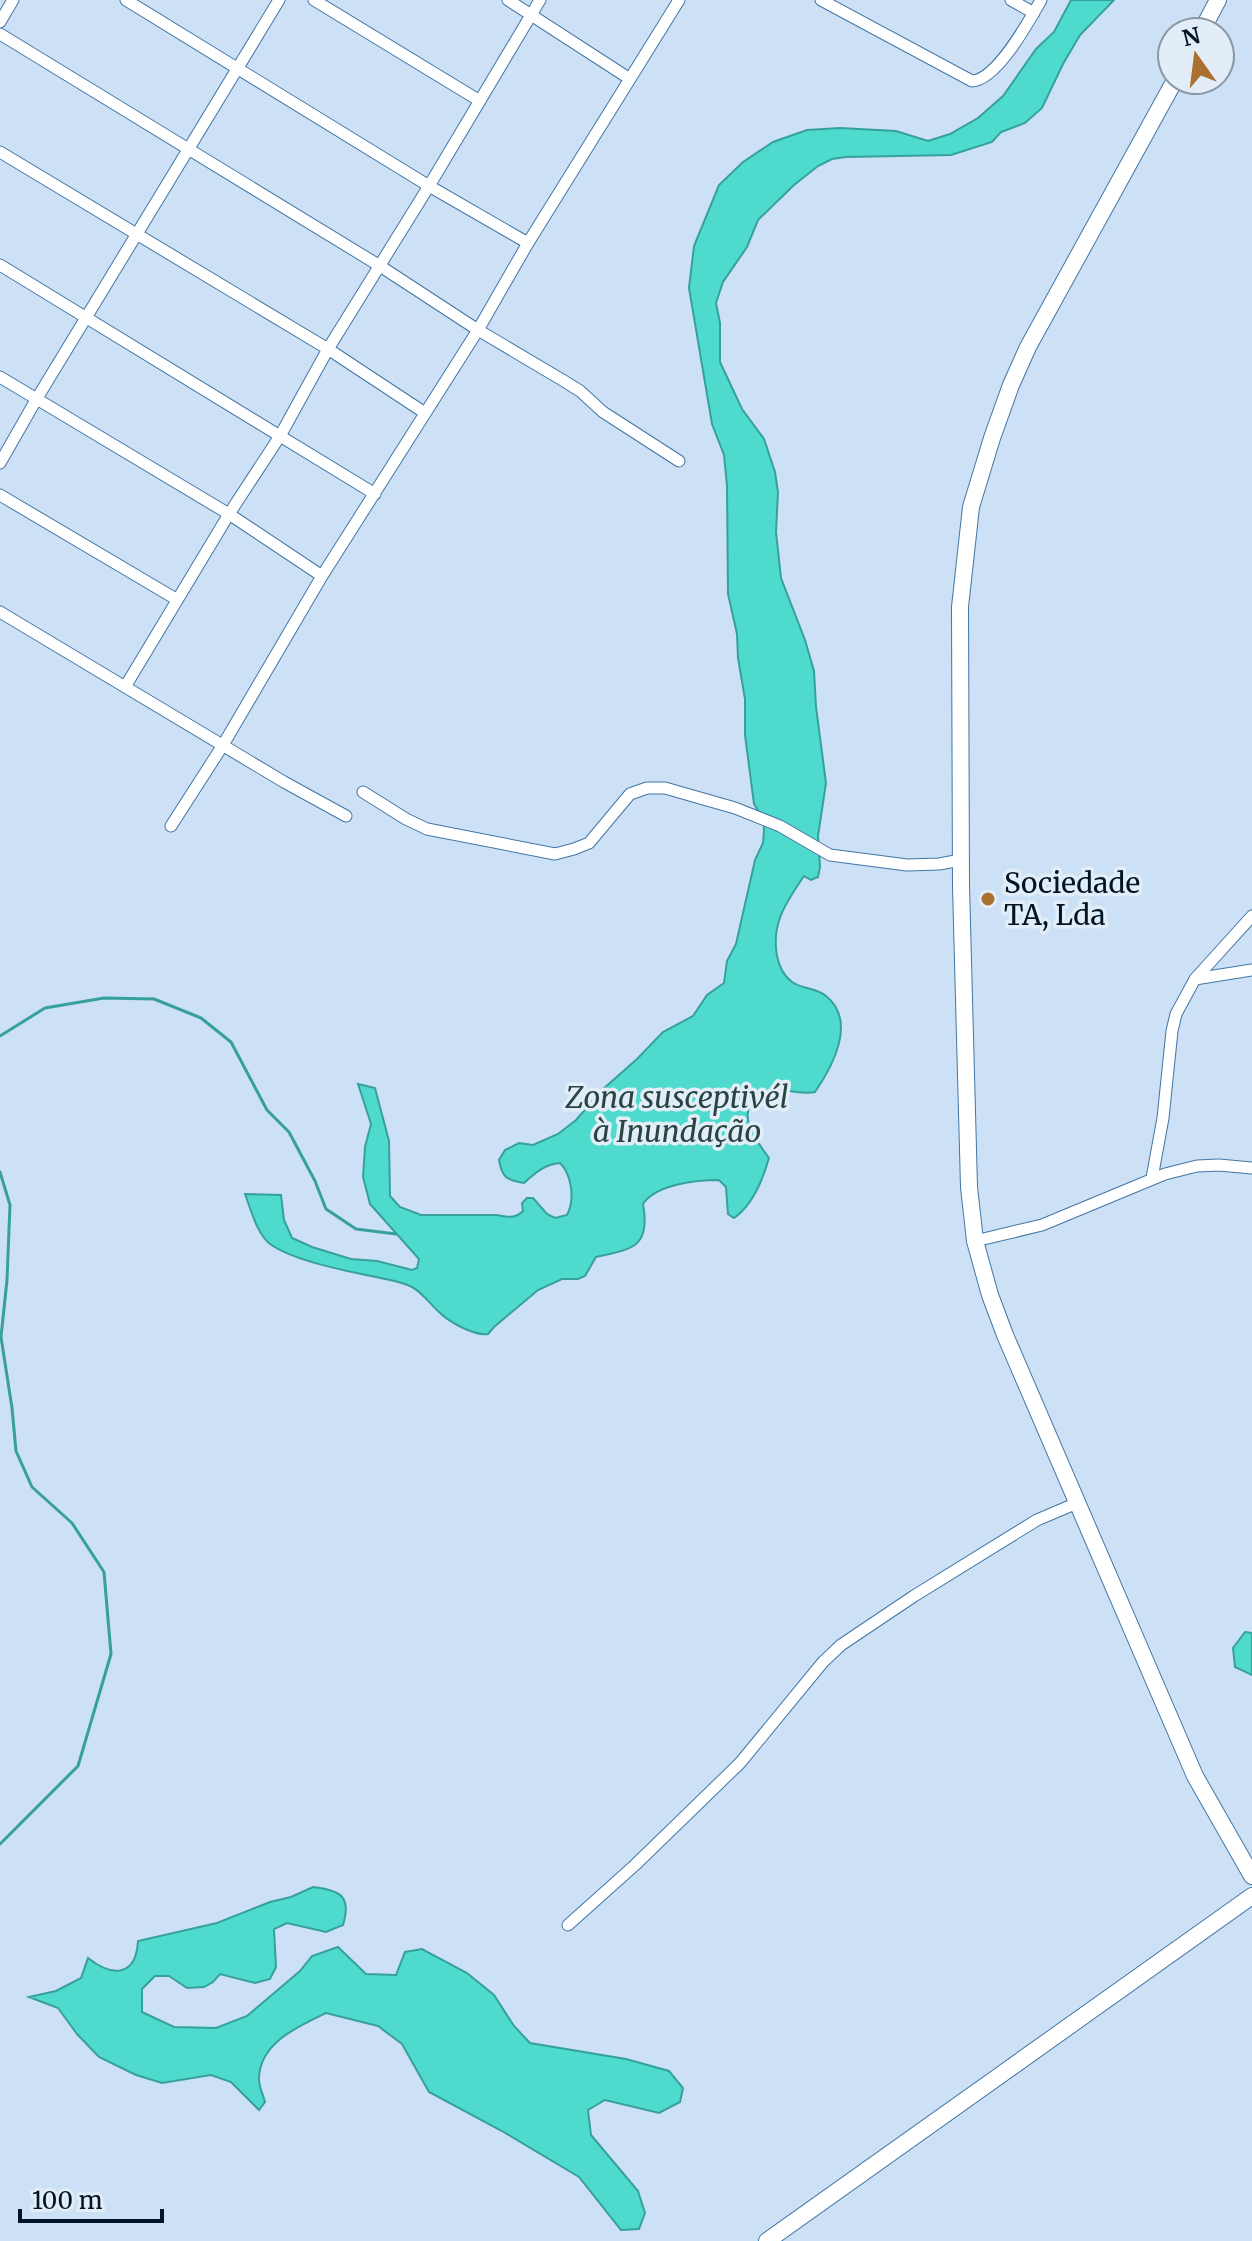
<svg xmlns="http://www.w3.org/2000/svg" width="1252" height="2241" font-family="Merriweather,serif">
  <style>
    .water { fill: #4edbce; stroke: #37a09c; stroke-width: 2 }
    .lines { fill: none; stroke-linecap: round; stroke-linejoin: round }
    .stream { stroke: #37a09c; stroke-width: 3 }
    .street-casing { stroke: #4276a4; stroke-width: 13 }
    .secondary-casing { stroke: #4276a4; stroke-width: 18 }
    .street { stroke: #fff; stroke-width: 11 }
    .secondary { stroke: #fff; stroke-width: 16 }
    .poi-dot { fill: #a9702e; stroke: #e2edf7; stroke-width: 3 }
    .labels { text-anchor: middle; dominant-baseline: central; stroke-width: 7; stroke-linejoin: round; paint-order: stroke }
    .poi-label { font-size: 28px; fill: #011526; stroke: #e2edf7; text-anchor: start }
    .water-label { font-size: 30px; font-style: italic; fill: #274542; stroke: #e2edf7 }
  </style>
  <rect width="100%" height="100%" fill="#cce1f6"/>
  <!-- water -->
  <path class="water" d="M1071 0H1114L1080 35 1063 64 1042 108 1025 123 1001 132 992 142 951 155 846 157 832 159 818 166 794 185 758 220 747 247 723 282 716 303 720 323V362L742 409 764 439 775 472 778 492 776 532 781 578 805 640 814 671 816 707 826 783 818 836 820 867 818 877 811 880 804 876C786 903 771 923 777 956 779 967 783 975 792 982 802 989 817 988 826 996 857 1021 833 1066 815 1092 803 1094 796 1092 783 1090 776 1090 764 1092 759 1096 734 1113 756 1140 769 1158 763 1179 753 1205 734 1218L728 1214 726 1187 719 1180C697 1180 656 1184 643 1204 651 1248 632 1249 596 1257L585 1276 578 1279H562L538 1290 494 1327 488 1334C474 1336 449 1322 439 1312 430 1304 422 1292 412 1287 400 1281 389 1280 376 1277 346 1271 294 1261 270 1244 257 1234 251 1210 245 1194L281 1195 284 1220 292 1238 312 1247 351 1259 377 1261 412 1270 417 1268 419 1259 370 1204 363 1177 365 1147 371 1124 358 1084 375 1088 389 1141 390 1196 400 1207 421 1215H497C508 1217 515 1219 523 1211L522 1203 527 1198H533L547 1214 555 1218 567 1215C575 1200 572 1175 560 1163 545 1164 535 1173 524 1183 507 1180 502 1178 499 1160L505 1150 519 1143 533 1145 558 1134 576 1120 602 1090 637 1059 663 1032 693 1016 707 995 724 983 727 961 736 944 755 860 763 843 764 830 763 819 754 804 745 735V699L738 658 737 634 728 594 727 486 724 455 712 424 689 288 694 246 719 185 743 162 773 142 807 130 840 128 896 131 928 141 950 134 978 118 1003 96 1036 49 1054 32Z
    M1245 1632 1252 1633V1675L1235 1667 1233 1648Z
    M313 1887C340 1890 352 1896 343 1925L326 1932 287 1923 274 1929 276 1967 270 1979 255 1983 220 1974 213 1982 204 1987 187 1988 169 1976H155L142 1989V2012L174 2027 216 2028 247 2016 300 1971 312 1956 338 1947 366 1974 396 1975 405 1952 422 1949 467 1973 494 1995 514 2026 530 2043 626 2059 669 2071 683 2088 680 2102 659 2113 605 2100 588 2110 591 2135 638 2191 645 2213 639 2229 621 2230 579 2177 502 2131 429 2092 402 2044 378 2026 326 2013C299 2026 261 2042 259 2077 258 2085 263 2094 265 2102L259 2110 231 2082 211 2075 162 2083 136 2075 99 2057 77 2034 58 2008 29 1997 56 1991 81 1978 88 1958C112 1977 136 1977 138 1941L217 1923 270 1902 291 1897Z"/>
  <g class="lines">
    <!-- stream -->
    <path class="stream" d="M0 1036 45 1008 104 998 154 999 201 1018 231 1042 267 1110 289 1132 315 1181 326 1209 356 1229 396 1234
      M0 1172 10 1205 7 1280 1 1337 12 1408 16 1451 32 1487 72 1523 104 1572 111 1654 78 1766 0 1844"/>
    <!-- street casing -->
    <g class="street-casing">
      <path id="street" d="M126 0 429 186 528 243
        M314 0 480 101
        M508 0 630 79
        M821 0 972 81C997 80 1029 21 1041 0
        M1011 0 1034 13
        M0 22 13 0
        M0 34 380 266 478 330 564 381 580 391 603 412 679 461
        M0 152 328 349 425 413
        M0 265 375 494
        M0 377 229 514 322 576
        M0 463 36 400 279 0
        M0 495 176 599
        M0 612 284 782 346 816
        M125 687 229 514 280 436 328 349 429 186 540 0
        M363 792 406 819 427 829 555 854 574 849 589 843 630 794 647 788H665L735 808 780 826 830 855 907 865 939 864 961 860
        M171 826 223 745 322 576 478 330 528 243 679 0
        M1195 979 1252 970
        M1152 1178 1163 1118 1172 1031 1176 1014 1195 979 1252 916
        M975 1241 1042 1225 1165 1174 1197 1166 1219 1165 1252 1168
        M568 1925 635 1865 740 1763 823 1662 841 1645 914 1596 1037 1520 1077 1503"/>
    </g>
    <!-- secondary casing -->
    <g class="secondary-casing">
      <path id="secondary" d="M1201 32 1218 0
        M1175 80 1028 347 1011 385 992 438 971 507 960 607 961 886 969 1187 975 1241 990 1295 1005 1335 1195 1776 1252 1876
        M767 2241 1252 1896"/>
    </g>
    <!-- street -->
    <use href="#street" class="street"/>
    <!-- secondary -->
    <use href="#secondary" class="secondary"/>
  </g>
  <!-- markers -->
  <circle class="poi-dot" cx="988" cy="899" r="8"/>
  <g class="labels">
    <!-- poi labels -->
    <g class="poi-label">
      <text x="1004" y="883">Sociedade<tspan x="1004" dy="32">TA, Lda</tspan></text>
    </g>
    <!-- water labels -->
    <g class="water-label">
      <text x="677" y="1097">Zona susceptivél<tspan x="677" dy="34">à Inundação</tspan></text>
    </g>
  </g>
  <!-- north arrow -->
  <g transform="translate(1196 56) rotate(346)"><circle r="38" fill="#e2edf7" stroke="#8897a3" stroke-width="2"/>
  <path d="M0-6L14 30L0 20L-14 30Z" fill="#a9702e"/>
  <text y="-12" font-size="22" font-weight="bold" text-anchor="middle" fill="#011526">N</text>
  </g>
  <!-- scale -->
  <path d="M20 2209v12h142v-12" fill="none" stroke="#011526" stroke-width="4"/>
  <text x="32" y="2209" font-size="24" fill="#011526" stroke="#e2edf7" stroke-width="6" paint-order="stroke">100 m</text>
</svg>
